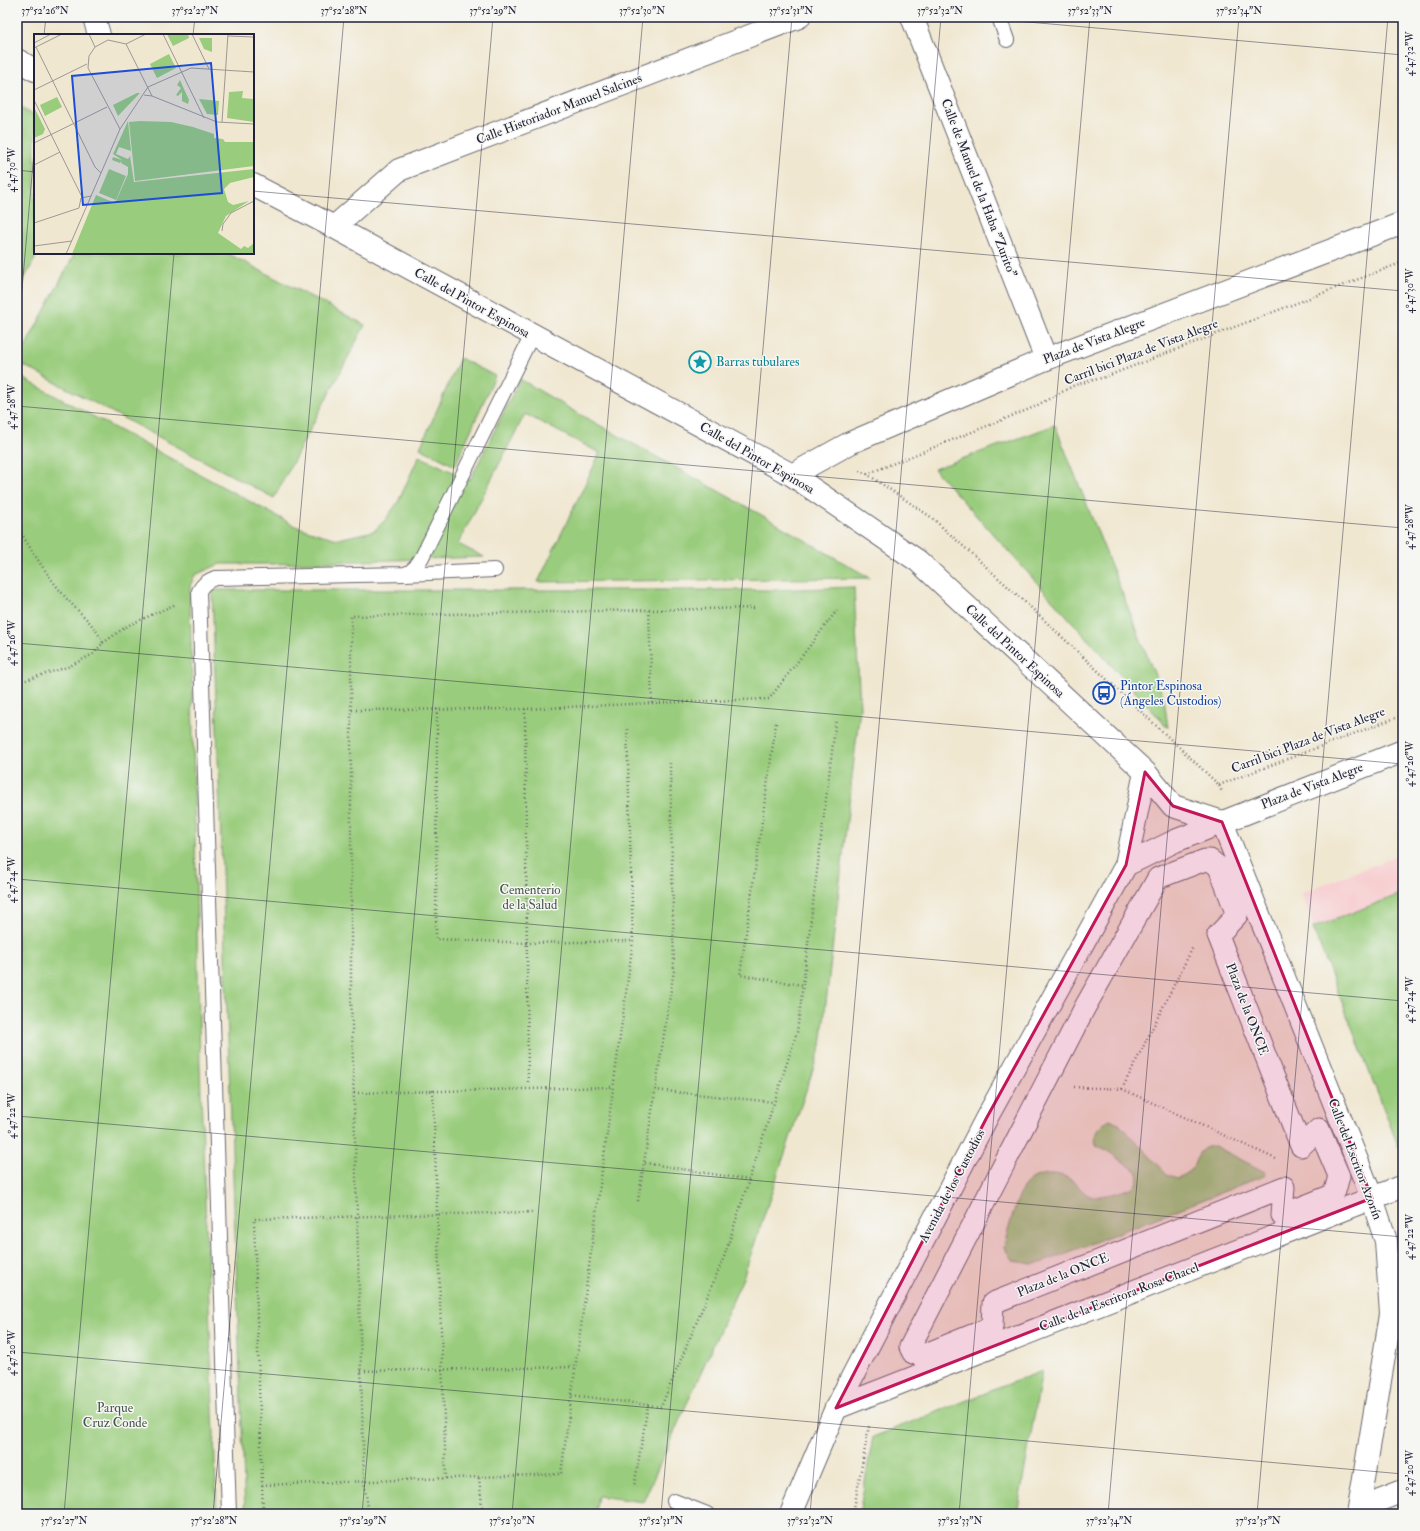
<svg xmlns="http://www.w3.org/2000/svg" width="1420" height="1531" font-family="'IM FELL Double Pica',serif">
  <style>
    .built { fill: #f7cfd1 }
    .green { fill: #99cc7c; stroke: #5e775c }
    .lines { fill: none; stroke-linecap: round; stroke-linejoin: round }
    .service-casing { stroke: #6a676f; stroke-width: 16 }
    .pedestrian-casing { stroke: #6a676f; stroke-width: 23 }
    .minor-casing { stroke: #6a676f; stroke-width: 24 }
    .tertiary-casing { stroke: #6a676f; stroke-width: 24 }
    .path { stroke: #6a676f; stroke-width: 2.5; stroke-dasharray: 1 3; stroke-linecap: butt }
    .service { stroke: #fff; stroke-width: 14 }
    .pedestrian { stroke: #fff; stroke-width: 21 }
    .minor { stroke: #fff; stroke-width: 22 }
    .tertiary { stroke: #fff; stroke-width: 22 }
    .marked { fill: #c2185b; fill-opacity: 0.2; stroke: #c2185b; stroke-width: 3; stroke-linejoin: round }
    .ticks { fill: none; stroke: #22223b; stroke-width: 1; stroke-opacity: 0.45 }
    .labels { text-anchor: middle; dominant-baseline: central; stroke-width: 3; stroke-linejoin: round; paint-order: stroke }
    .street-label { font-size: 13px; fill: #22223b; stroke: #f6f6f2 }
    .culture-label { font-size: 13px; fill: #0d838f; stroke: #f6f6f2; text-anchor: start }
    .transit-label { font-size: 13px; fill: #164399; stroke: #f6f6f2; text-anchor: start }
    .park-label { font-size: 13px; fill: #46554e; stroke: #f6f6f2 }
    .inset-road { fill: none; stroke: #9e9894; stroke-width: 1 }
    .view { fill: #1d4ed8; fill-opacity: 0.15; stroke: #1d4ed8; stroke-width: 2 }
    .inset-edge { fill: none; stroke: #22223b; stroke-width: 2 }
    .neatline { fill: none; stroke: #22223b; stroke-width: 1.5 }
    .ticks-label { font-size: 10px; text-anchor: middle; fill: #22223b }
  </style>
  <rect width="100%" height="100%" fill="#f6f6f2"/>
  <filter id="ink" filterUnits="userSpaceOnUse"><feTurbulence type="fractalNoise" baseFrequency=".025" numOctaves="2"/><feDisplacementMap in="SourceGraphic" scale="8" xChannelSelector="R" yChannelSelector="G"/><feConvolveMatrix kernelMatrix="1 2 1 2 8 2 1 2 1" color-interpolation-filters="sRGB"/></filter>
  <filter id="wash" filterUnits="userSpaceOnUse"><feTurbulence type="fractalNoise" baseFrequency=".012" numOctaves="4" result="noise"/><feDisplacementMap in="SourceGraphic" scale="16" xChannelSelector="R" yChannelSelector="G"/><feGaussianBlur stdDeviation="0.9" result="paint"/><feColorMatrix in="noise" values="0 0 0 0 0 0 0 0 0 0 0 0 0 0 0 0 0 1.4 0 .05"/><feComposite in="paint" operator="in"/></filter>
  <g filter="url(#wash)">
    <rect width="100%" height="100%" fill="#f0e7d0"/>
    <!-- built -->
    <path class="built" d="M1403 854V1146L1399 1148 1301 893Z"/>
    <!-- green -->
    <path class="green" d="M17 106 35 116V253H38L17 293Z
      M75 253H227L365 325 274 498 17 362Z
      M460 358 495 376 455 466 420 448Z
      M17 375 295 526 319 534 338 539 374 531 386 519 398 502 419 456 470 480 520 379 572 410 767 518 870 578 538 582 600 453 525 414 458 544 484 557 271 564H220L195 575 190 586V598L200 1068 217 1514H17Z
      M1055 425 1164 698 1168 728 934 469Z
      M854 587 860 708 821 1046 743 1278 643 1502 598 1496 595 1514H245L212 590H771Z
      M1403 893V1146L1399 1148 1313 928Z
      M1110 1119 1118 1123 1167 1174 1177 1178C1201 1170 1191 1156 1205 1148 1208 1147 1212 1146 1215 1146L1265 1172 1266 1175 1041 1263 1032 1264 1013 1261 1004 1247 1005 1241C1009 1229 1018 1191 1026 1184 1038 1171 1061 1171 1074 1182 1079 1186 1083 1193 1090 1196 1098 1198 1128 1191 1134 1186 1138 1182 1138 1177 1138 1172L1106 1150 1097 1146C1091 1134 1100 1125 1110 1119Z
      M1042 1371 1017 1514H859L873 1437Z"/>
  </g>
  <g filter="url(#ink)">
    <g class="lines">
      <!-- service casing -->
      <g class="service-casing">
        <path id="service" d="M999 17 1007 40
          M405 574 495 570
          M674 1501 707 1514
          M229 1514 199 591C203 584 207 581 215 578L405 574C414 571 418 564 422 557L532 335"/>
      </g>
      <!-- pedestrian casing -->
      <g class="pedestrian-casing">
        <path id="pedestrian" d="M1205 860H1210L1219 867 1237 915 1218 935 1301 1146 1319 1129 1339 1176 1335 1191 1330 1196 1282 1215 1284 1187 993 1303 992 1327 921 1356 913 1353 910 1347 1085 1007 1158 878Z"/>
      </g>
      <!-- minor casing -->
      <g class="minor-casing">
        <path id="minor" d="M912 17 1046 359
          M334 227 399 170 799 17
          M1222 822 1372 1198 1386 1241 1391 1314 1358 1514
          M836 1408 1403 1186
          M1359 1508 1403 1491"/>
      </g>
      <!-- tertiary casing -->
      <g class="tertiary-casing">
        <path id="tertiary" d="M94 17 99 35
          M17 60 35 70
          M253 185 334 227 792 475 918 561 1145 772 1173 806 1222 822
          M792 475 850 443 1046 359 1403 223
          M1126 865 1175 841 1403 751
          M791 1514 836 1408 986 1119 1126 865 1145 772"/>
      </g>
      <!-- path -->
      <path class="path" d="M859 471 867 474 931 517 1026 603 1219 785 1222 792
        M867 474 1032 408 1075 385 1105 377 1403 262
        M17 526C31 550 45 572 62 593 75 610 94 622 103 643L93 654 70 666 17 683
        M649 610 755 608
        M103 643 127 626 176 604
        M652 703 769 699 838 609
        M437 709 436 939 527 943 633 941
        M525 709 528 1089
        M352 710 525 709 652 703 649 610 351 616V989L364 1482 369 1514
        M776 723 740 975 803 985
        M1219 785 1403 715
        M1074 1087 1122 1089 1193 947
        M1122 1089 1276 1159
        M433 1090 446 1479
        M655 1090 774 1102
        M354 1093 613 1087
        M645 1163 749 1180
        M638 1201 674 970 670 763
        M361 1371 575 1367
        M572 1395 648 1405 634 1487
        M648 1405 661 1407 724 1257 797 1032 836 719
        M479 1478 483 1514
        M262 1485 561 1474 633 941 627 726
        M263 1514 254 1219 534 1212
        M853 1514 869 1426"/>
      <!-- service -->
      <use href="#service" class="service"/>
      <!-- pedestrian -->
      <use href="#pedestrian" class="pedestrian"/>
      <!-- minor -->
      <use href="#minor" class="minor"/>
      <!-- tertiary -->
      <use href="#tertiary" class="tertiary"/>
    </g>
  </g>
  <!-- marked area -->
  <path class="marked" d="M1145 772 1173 806 1222 822 1372 1198 836 1408 986 1119 1126 865Z"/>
  <!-- ticks -->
  <path class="ticks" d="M971 17 1403 55M44 35 46 17M193 35 195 17M17 170 35 172M253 191 1403 291M17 346 35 141M17 406 1403 528M17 643 1403 764M17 879 1403 1001M17 1116 1403 1237M17 1352 1403 1474M64 1514 174 253M213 1514 344 17M362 1514 493 17M512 1514 643 17M661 1514 792 17M810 1514 941 17M959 1514 1090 17M1108 1514 1239 17M1257 1514 1388 17"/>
  <!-- icons -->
  <defs>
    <g id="sight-ring" transform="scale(1.15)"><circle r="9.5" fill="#f6f6f2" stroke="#0f9aa8" stroke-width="1.5"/><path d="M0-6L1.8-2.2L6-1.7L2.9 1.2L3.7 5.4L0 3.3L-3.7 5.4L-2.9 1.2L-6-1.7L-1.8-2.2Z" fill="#0f9aa8"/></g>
    <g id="bus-ring" transform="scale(1.15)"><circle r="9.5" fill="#f6f6f2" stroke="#1a4fb4" stroke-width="1.5"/><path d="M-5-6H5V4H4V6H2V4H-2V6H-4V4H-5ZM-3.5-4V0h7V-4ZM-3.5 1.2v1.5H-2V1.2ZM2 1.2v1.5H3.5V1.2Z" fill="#1a4fb4"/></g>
  </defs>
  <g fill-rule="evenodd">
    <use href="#sight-ring" x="700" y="362"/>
    <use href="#bus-ring" x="1104" y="693"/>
  </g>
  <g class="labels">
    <!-- street labels -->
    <g class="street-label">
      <text transform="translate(559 109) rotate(-21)">Calle Historiador Manuel Salcines</text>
      <text transform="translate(979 188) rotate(69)">Calle de Manuel de la Haba "Zurito"</text>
      <text transform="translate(472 303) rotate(29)">Calle del Pintor Espinosa</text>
      <text transform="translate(1094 341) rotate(-21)">Plaza de Vista Alegre</text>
      <text transform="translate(1141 352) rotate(-21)">Carril bici Plaza de Vista Alegre</text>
      <text transform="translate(757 458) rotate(30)">Calle del Pintor Espinosa</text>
      <text transform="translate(1015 651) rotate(43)">Calle del Pintor Espinosa</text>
      <text transform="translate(1308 740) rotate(-21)">Carril bici Plaza de Vista Alegre</text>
      <text transform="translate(1312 786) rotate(-21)">Plaza de Vista Alegre</text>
      <text transform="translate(1247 1009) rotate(69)">Plaza de la ONCE</text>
      <text transform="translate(1355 1159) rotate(69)">Calle del Escritor Azorín</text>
      <text transform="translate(952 1186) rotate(-62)">Avenida de los Custodios</text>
      <text transform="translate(1063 1275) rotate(-22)">Plaza de la ONCE</text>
      <text transform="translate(1119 1297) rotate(-21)">Calle de la Escritora Rosa Chacel</text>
    </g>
    <!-- culture labels -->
    <g class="culture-label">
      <text x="716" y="362">Barras tubulares</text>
    </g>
    <!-- transit labels -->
    <g class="transit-label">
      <text x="1120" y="686">Pintor Espinosa<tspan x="1120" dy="15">(Ángeles Custodios)</tspan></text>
    </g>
    <!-- park labels -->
    <g class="park-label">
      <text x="530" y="890">Cementerio<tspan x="530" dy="15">de la Salud</tspan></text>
      <text x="115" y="1408">Parque<tspan x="115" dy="15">Cruz Conde</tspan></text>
    </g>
  </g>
  <!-- overview -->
  <g transform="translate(34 34)">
    <rect width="220" height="220" fill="#f0e7d0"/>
    <path d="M133 0H154L155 4 139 12ZM165 4H178V18L170 15ZM135 20 142 34 123 44 116 30ZM146 46 155 66 154 70 148 67V58L144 62 142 61 147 54 143 51ZM209 57 208 64 220 65V88L193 84 195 58ZM103 59H106L84 82 79 71ZM23 63 28 73 11 82 6 71ZM165 65 185 67 184 81 173 80ZM0 73 11 95 9 100 0 104ZM94 87 97 117 85 113 82 120 94 125 96 122 100 148 220 135V143L196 149 190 155 194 168 199 171 215 167 192 182 184 199 207 215 210 212 214 214 220 209V220H38L62 161 81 169 94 140V133L87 129 88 126 86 129 78 126 79 123 88 126 79 120ZM106 87 137 88 159 93 180 100V104L189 105 191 108H220V132L101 147 95 88ZM75 135 92 142 82 166 65 159Z" fill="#99cc7c"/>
    <path class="inset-road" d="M55 0 61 13M129 0 170 84M158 0 175 35M194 2 220 3M0 9 17 0M92 10 112 0M2 13 61 133 67 139M0 14 28 0M114 53 157 34 220 38M0 56 53 30M110 61 118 62 183 88 220 90M0 66 48 163M188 88 194 0M86 95 54 34 55 22 61 13 74 6 92 10 118 62M0 109 73 73M0 131 26 118M45 174 47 164 57 162M0 189 45 174M188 197 189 190 197 179 220 167M0 212 38 207M32 220 86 95 114 53"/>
    <path class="view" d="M177 29 188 159 49 171 38 42Z"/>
    <rect width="220" height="220" class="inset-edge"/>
  </g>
  <!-- margin -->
  <rect width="1420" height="1531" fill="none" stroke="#f6f6f2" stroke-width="44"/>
  <rect x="22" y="22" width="1376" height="1487" class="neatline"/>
  <g class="ticks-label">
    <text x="45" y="14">37°52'26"N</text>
    <text x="195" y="14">37°52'27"N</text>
    <text x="344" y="14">37°52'28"N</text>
    <text x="493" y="14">37°52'29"N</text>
    <text x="642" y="14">37°52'30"N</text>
    <text x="791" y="14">37°52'31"N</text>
    <text x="940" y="14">37°52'32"N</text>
    <text x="1090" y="14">37°52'33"N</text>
    <text x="1239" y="14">37°52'34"N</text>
    <text transform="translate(1409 54) rotate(-90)" y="4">4°47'32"W</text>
    <text transform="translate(11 170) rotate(-90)" y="4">4°47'30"W</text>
    <text transform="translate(1409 291) rotate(-90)" y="4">4°47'30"W</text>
    <text transform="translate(11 407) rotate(-90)" y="4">4°47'28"W</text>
    <text transform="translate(1409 527) rotate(-90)" y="4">4°47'28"W</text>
    <text transform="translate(11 643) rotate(-90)" y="4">4°47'26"W</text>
    <text transform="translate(1409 764) rotate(-90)" y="4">4°47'26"W</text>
    <text transform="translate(11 880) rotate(-90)" y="4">4°47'24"W</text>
    <text transform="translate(1409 1000) rotate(-90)" y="4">4°47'24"W</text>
    <text transform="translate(11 1116) rotate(-90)" y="4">4°47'22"W</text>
    <text transform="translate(1409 1237) rotate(-90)" y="4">4°47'22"W</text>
    <text transform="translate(11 1353) rotate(-90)" y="4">4°47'20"W</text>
    <text transform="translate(1409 1473) rotate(-90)" y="4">4°47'20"W</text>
    <text x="64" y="1524">37°52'27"N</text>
    <text x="214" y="1524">37°52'28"N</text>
    <text x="363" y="1524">37°52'29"N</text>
    <text x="512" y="1524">37°52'30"N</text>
    <text x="661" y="1524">37°52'31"N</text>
    <text x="810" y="1524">37°52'32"N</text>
    <text x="960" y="1524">37°52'33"N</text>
    <text x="1109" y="1524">37°52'34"N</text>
    <text x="1258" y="1524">37°52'35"N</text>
  </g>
</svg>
